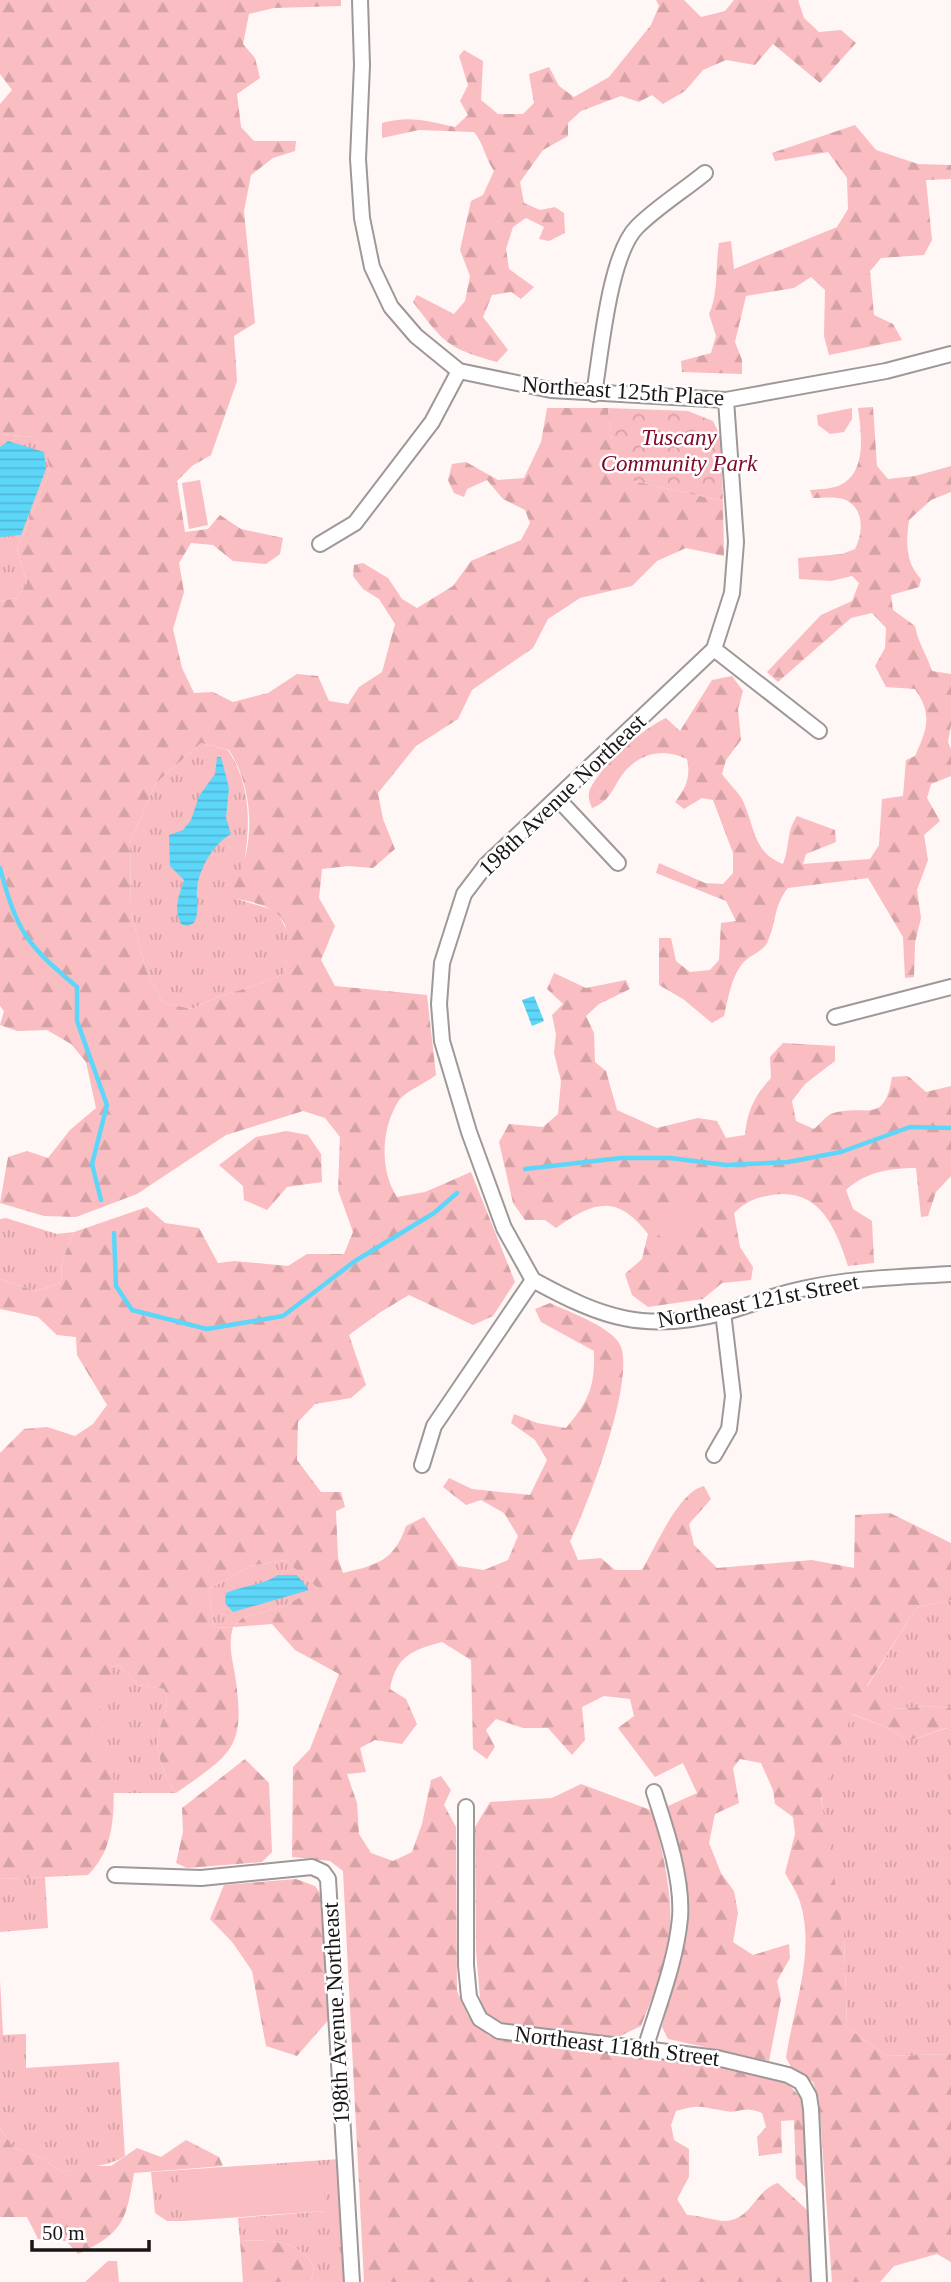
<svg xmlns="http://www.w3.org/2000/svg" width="951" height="2282" font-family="'Times New Roman',serif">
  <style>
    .grass { fill: url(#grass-tufts) }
    .forest { fill: url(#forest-firs); fill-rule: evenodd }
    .park { fill: url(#park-crowns) }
    .garden { fill: #f9bdc2 }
    .water { fill: url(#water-rules) }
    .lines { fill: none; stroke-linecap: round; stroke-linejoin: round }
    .stream { stroke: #5dd7f9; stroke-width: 4.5 }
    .street-casing { stroke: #9f9898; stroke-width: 18 }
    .street { stroke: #fff; stroke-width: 14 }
    .labels { text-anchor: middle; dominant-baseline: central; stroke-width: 5; stroke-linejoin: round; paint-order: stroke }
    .street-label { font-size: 23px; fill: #191616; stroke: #fff }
    .park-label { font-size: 23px; font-style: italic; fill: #800a2c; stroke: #fff }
  </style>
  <defs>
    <pattern id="grass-tufts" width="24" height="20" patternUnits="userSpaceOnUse" patternTransform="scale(1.75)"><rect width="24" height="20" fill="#f9bdc2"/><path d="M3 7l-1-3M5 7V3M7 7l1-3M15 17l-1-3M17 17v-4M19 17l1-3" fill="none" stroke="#d5a2a6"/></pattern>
    <pattern id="forest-firs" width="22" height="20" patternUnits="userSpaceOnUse" patternTransform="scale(1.75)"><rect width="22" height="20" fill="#f9bdc2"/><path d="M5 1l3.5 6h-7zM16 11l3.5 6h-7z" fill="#d5a2a6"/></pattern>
    <pattern id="park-crowns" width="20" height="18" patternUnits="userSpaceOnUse" patternTransform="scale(1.75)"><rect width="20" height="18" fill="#f9bdc2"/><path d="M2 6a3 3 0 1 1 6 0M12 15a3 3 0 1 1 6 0" fill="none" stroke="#d5a2a6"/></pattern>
    <pattern id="water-rules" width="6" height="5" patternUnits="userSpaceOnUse" patternTransform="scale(1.75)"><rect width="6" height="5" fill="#5dd7f9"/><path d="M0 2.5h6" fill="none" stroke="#50b8d5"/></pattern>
  </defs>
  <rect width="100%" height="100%" fill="#fff6f6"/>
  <!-- grass -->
  <path class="grass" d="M0 434 33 437 46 449 50 470 17 549 27 583 17 598 0 601Z
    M201 743 228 750C258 795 248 849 237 899L277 911 290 937 285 973C255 989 222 991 193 1009L163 1003 146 970 131 912 130 842 156 783Z
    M6 1218 57 1234 74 1232 62 1261 61 1283 35 1291 0 1279V1219Z
    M285 1560 319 1588 284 1606 242 1618 233 1627 214 1628 209 1589 250 1566Z
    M951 1600V1708L927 1706 895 1709 867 1687 916 1608Z
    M119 1665 138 1685 164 1689C172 1708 161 1717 158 1736 155 1753 166 1780 176 1793H113V1758L89 1739 94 1729 92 1699 111 1667Z
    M851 1714 888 1728 908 1741 947 1728 951 1730V2054L886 2056 847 2027 844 1936 828 1856 821 1793Z
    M45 1877 48 1928 0 1932V1879Z
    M0 1980 3 2035 26 2034V2068L119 2062 125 2156C105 2169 83 2165 61 2172L44 2159 13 2147 0 2128Z
    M339 2159 344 2282H311L314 2267C296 2237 272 2242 240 2240L238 2218 326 2211 180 2175 183 2221H167L155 2213 151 2172Z"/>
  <!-- forest -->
  <path class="forest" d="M0 0H341V6L274 8 249 14 243 44 255 58 260 78 237 94 241 127 254 141H296L295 151 273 158 251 175 244 211 255 323 234 336 237 381 211 455 192 466 177 481 185 532 208 529 220 515 241 529 283 538 280 554 266 564 233 561 213 545 191 543 179 563 184 592 173 629 182 668 194 693 213 692 233 702 268 693 297 674 318 676 329 701 348 704 359 687 382 672 395 624 379 599 363 589 353 576 354 565 363 563 388 578 402 599 417 608 453 586 471 561 521 540 530 523 525 510 503 499 487 480 467 489 464 497 454 493 448 480 452 464 466 462 498 480 524 478 541 442 547 408H608L613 449 634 481 723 501 724 556 686 548 657 561 632 586 580 598 548 619 533 648 472 690 458 719 416 746 378 793 383 819 395 849 373 868 348 866 322 869 319 898 335 926 321 960 335 986 427 995 436 1075C426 1083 408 1090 400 1099 381 1126 379 1170 397 1197L425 1192 471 1172 515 1282 493 1316 473 1325 409 1295 379 1313 349 1335 366 1385 351 1398 315 1404 298 1422 297 1460 321 1492H341L345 1507 336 1511 338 1558 343 1573C377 1565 394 1561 406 1526L424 1517 458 1566 484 1570 508 1560 518 1536 504 1513 481 1500 466 1505 443 1487 449 1478 472 1489 530 1495 547 1460 535 1440 511 1423 514 1414 537 1423 566 1428C589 1401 595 1387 594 1351L541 1322 535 1309 550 1303C567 1311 615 1328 621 1347 634 1384 588 1505 570 1541L578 1560 601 1558 615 1570H642C655 1548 679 1491 704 1486L711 1499 689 1524 694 1545 717 1568 812 1560 854 1568 855 1515 890 1513 951 1543V1600L916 1608 867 1686 895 1709 927 1706 951 1708V1730L946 1728 908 1741 888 1728 852 1714 821 1798 844 1936 847 2027 886 2056 951 2054V2262L937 2254 894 2266 880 2282H832L819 2100 813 2082 793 2070 786 2058C793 2009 816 1951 800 1902 797 1892 790 1882 785 1873L795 1834 793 1817 775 1804 773 1790 761 1763 740 1759 733 1768 739 1803 715 1814 709 1843 721 1873 734 1891 738 1913 733 1942 753 1955 789 1944 790 1958 777 1981 781 1999 769 2061 668 2039 662 2027 686 1917 680 1849 668 1806 697 1793 683 1763 655 1777 618 1728 634 1716 630 1699 604 1696 582 1707 585 1740 572 1755 548 1728H523L496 1719 486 1730 495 1747 487 1759 473 1749 471 1660 442 1642C411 1650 396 1657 390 1689L406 1699 417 1724 402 1744 375 1740 360 1748 366 1772 347 1774 357 1803 359 1834 371 1853 393 1861 412 1852 422 1824 431 1780 441 1776 451 1790 444 1805 456 1827 457 1991 468 2016 489 2036 692 2060 768 2074 790 2086 800 2097 806 2119 809 2191 796 2178 794 2120 781 2121 782 2153 759 2156 757 2137 766 2127 762 2113C741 2105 741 2114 725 2111 700 2107 701 2104 676 2111L671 2125 674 2140 689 2149V2177L677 2199 687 2215C699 2215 714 2221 726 2221 752 2219 756 2189 778 2183L807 2210 811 2282H364L343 1871 330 1861 292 1857 293 1767 310 1749 339 1674 295 1650 272 1624 233 1627C228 1645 232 1657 235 1675 246 1748 233 1753 176 1793 166 1780 155 1753 158 1736 161 1717 172 1708 164 1689L138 1685 119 1665 111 1667 114 1685 92 1699 108 1719 94 1729 90 1738 113 1758C113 1800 120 1843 88 1875L0 1879V1453L24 1429 47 1427 75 1436 93 1424 107 1405 77 1355 76 1337 57 1335 38 1317 0 1309V1279L35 1291 61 1283 62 1261 74 1232 147 1207 165 1223 199 1228 218 1263 234 1261 288 1266 307 1254H344L353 1232 338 1190 340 1137 325 1118 303 1111 226 1135 137 1194 76 1217 44 1216 0 1203 8 1157 27 1151 48 1158 70 1130 96 1108 86 1062 71 1044 47 1030 17 1031 0 1025 4 1011 0 1006V601L17 598 27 583 17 549 50 470 45 449 33 437 0 434V104L12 90 0 74ZM201 743 229 750C254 789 257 848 232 888L237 899C289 908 292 924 285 973 255 989 222 991 193 1009L163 1003 146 970 131 912 130 842 156 783ZM285 1560 318 1588 284 1606 242 1618 233 1627 214 1628 209 1589 250 1566Z
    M656 0H684L701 17 725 11 734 0H798L804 18 819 32 841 30 856 43 820 83 773 44 755 65 726 60 703 70 685 91 663 104 652 95 639 102 621 96 581 111 568 123V136L543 150 520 182 524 203 540 210 555 207 564 213 565 233 549 241 539 239 544 227 526 218 513 227 506 249 509 269 534 287 521 299 511 292 492 295 483 317 508 350 497 362C447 348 444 343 413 302L417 295 454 314 465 301 470 276 460 250 471 201 483 195 494 171C485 158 484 144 474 132L419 130 382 138V123C409 115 429 121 455 127L468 115 460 101 468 85 459 56 464 50 483 61 481 100 498 114H523L534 103 529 74 549 67 559 86 574 97 609 77 651 25 659 6Z
    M855 125 876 150 918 164 951 165V179L926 180 932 240 924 255 881 258 870 271 874 315 893 324 902 340 829 355 824 336 825 290 811 277 794 288 746 296 735 342 742 360V374L682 372 681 361 711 353 716 336 709 314C719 292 715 267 719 243L731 241 734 269 837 227 848 209 847 178 828 152 775 161 772 153Z
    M873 407 877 466 888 479 915 476 951 466V492L931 500 909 520C906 542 905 562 921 579L919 587 891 595 893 610 915 626C918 643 927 655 932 671L951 674V725L948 742 951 749V776L931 784 927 798 940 821 924 835 928 860 917 890 921 918 915 943 914 977 905 978 903 937 868 878 788 888C773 906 777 922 767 943 761 953 749 955 742 964 731 978 728 999 724 1016L712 1023 683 999 659 985V938H671L676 961 690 972 710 970 719 960 721 923 736 921 726 901 656 873 659 863 705 883 723 884 733 873V853L713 800 702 798 684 809 675 802C686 788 691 777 687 759 666 749 645 751 627 769 613 784 613 800 592 808 589 801 587 794 591 787 603 764 643 728 666 718L680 731 712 680 732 676 743 691 738 709 741 740 726 760 722 774C728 783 738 791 743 801 755 827 753 853 783 864 790 847 786 832 797 816L835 830 836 842 806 854 803 864 870 859 879 845 882 799 903 796 906 760 915 756C927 729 933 715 915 689L886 687 875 666 885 648 886 628 872 613 851 618 778 682 767 672 821 615 852 601 859 583 852 576 831 581 799 579 798 558 842 554 855 549C863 533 865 510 846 500 837 496 822 498 813 498L810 490C820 489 836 489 844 483 867 468 861 431 858 408Z
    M554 973 586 988 626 980 630 989 599 1004 586 1016 594 1033 595 1062 606 1071 617 1110 657 1128 698 1118 717 1121 726 1138 745 1135C747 1111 755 1095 771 1078L770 1057 783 1043 835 1046V1061L805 1084 792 1101 796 1121 814 1129C819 1125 825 1117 831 1114 864 1102 884 1128 892 1077L908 1076 926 1092 951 1086V1176L936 1192 928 1216 921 1217 916 1168C890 1168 865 1172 846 1190L853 1209 872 1221 874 1263 848 1266C836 1228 819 1187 772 1195 755 1198 747 1201 734 1213L740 1247 753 1267 751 1280 722 1283 703 1299 648 1307 632 1295 625 1274 642 1259 648 1234C616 1193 594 1202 556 1228L545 1220H525L513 1203 499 1142 509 1124 543 1127 558 1114 561 1081 554 1053 556 1034 552 1015 563 1004 547 989Z
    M287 1131 308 1135 321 1154 322 1182 287 1187 267 1210 244 1200 243 1186 219 1165 256 1137Z
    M245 1759 269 1783 272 1852 262 1862 187 1868 176 1863 183 1832 182 1808Z
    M581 1784 653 1811C662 1851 673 1892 670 1933 667 1965 652 1997 641 2026L616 2038 541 2032 497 2023 481 2010 476 1951 475 1827 490 1802 552 1798Z
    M296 1879 315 1886 324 1898 330 2018 297 2056 266 2046 252 1971 233 1943 210 1919 224 1885Z
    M0 2128 13 2147 44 2159 61 2172 81 2166H111L137 2148 161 2157 186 2140 219 2157 223 2166 134 2173C126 2220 124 2233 78 2254L66 2241 38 2239 27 2217H0Z
    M240 2240C272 2242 296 2237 314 2267L311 2282H243Z"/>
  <!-- park -->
  <path class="park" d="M608 408 688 411 713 421 721 438 723 501 634 481 613 450Z"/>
  <!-- garden -->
  <path class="garden" d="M852 408V419L844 432 830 434 818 425 817 415Z
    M200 480 208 525 189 529 182 483Z
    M684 1203 698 1219 667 1245 654 1229Z
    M322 2165 326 2211 183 2221 179 2175Z
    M108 2261H117L119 2282H85Z"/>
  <!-- water -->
  <path class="water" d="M8 441 44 452 46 469 21 535 0 537V447Z
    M217 757H221L229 788 226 818 231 834C213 844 198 870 197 890 196 904 200 910 194 923L187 926 181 924C173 907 179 897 184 880L170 866 169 835 183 830 191 820 199 796 215 774Z
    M534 996 544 1021 532 1026 522 1000Z
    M278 1575H297L309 1590 233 1612 225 1603 226 1593C244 1585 261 1586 278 1575Z"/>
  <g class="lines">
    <!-- stream -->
    <path class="stream" d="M0 868C17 932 27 945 77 987V1021L107 1105 92 1164 101 1200
      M525 1169 621 1158H670L726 1165 788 1162 841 1152 910 1127 951 1128
      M114 1233 116 1286 132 1310 207 1329 283 1316 355 1261 434 1213 457 1193"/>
    <!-- street casing -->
    <g class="street-casing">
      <path id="street" d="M360 0 362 65 358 159 362 218 372 267 391 307 416 336 459 371 551 390 726 400 886 371 951 354
        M594 394C601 353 609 255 637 227 657 207 683 191 705 173
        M320 544 355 523 432 422 459 371
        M714 649 819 731
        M558 799 618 863
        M835 1017 951 987
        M533 1280 504 1228 469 1132 442 1041 439 1004 442 963 464 894 486 865 714 649 732 593 736 542 726 400
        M533 1280C604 1319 645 1333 726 1312 751 1305 776 1294 802 1289 851 1278 901 1277 951 1274
        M714 1455 729 1429 733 1396 723 1312
        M422 1465 434 1426 533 1280
        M466 1807V1965L469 1997 480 2019 499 2031 717 2058 788 2075 801 2082 809 2096 811 2109 819 2282
        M115 1875 201 1878 312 1867 323 1872 328 1879 352 2282
        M645 2049C658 2006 676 1962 680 1918 683 1879 666 1829 654 1792"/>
    </g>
    <!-- street -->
    <use href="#street" class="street"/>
  </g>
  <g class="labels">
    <!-- street labels -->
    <g class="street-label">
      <text transform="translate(623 391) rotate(4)">Northeast 125th Place</text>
      <text transform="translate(562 795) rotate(-44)">198th Avenue Northeast</text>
      <text transform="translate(758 1301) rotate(-11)">Northeast 121st Street</text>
      <text transform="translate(336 2013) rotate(-93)">198th Avenue Northeast</text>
      <text transform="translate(617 2046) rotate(7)">Northeast 118th Street</text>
    </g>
    <!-- park labels -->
    <g class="park-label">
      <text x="679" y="437">Tuscany<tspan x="679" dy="26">Community Park</tspan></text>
    </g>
  </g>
  <!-- scale -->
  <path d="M32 2240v10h117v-10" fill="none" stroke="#191616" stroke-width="3.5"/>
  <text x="42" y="2240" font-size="21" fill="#191616" stroke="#ffffff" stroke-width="5" paint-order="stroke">50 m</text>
</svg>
